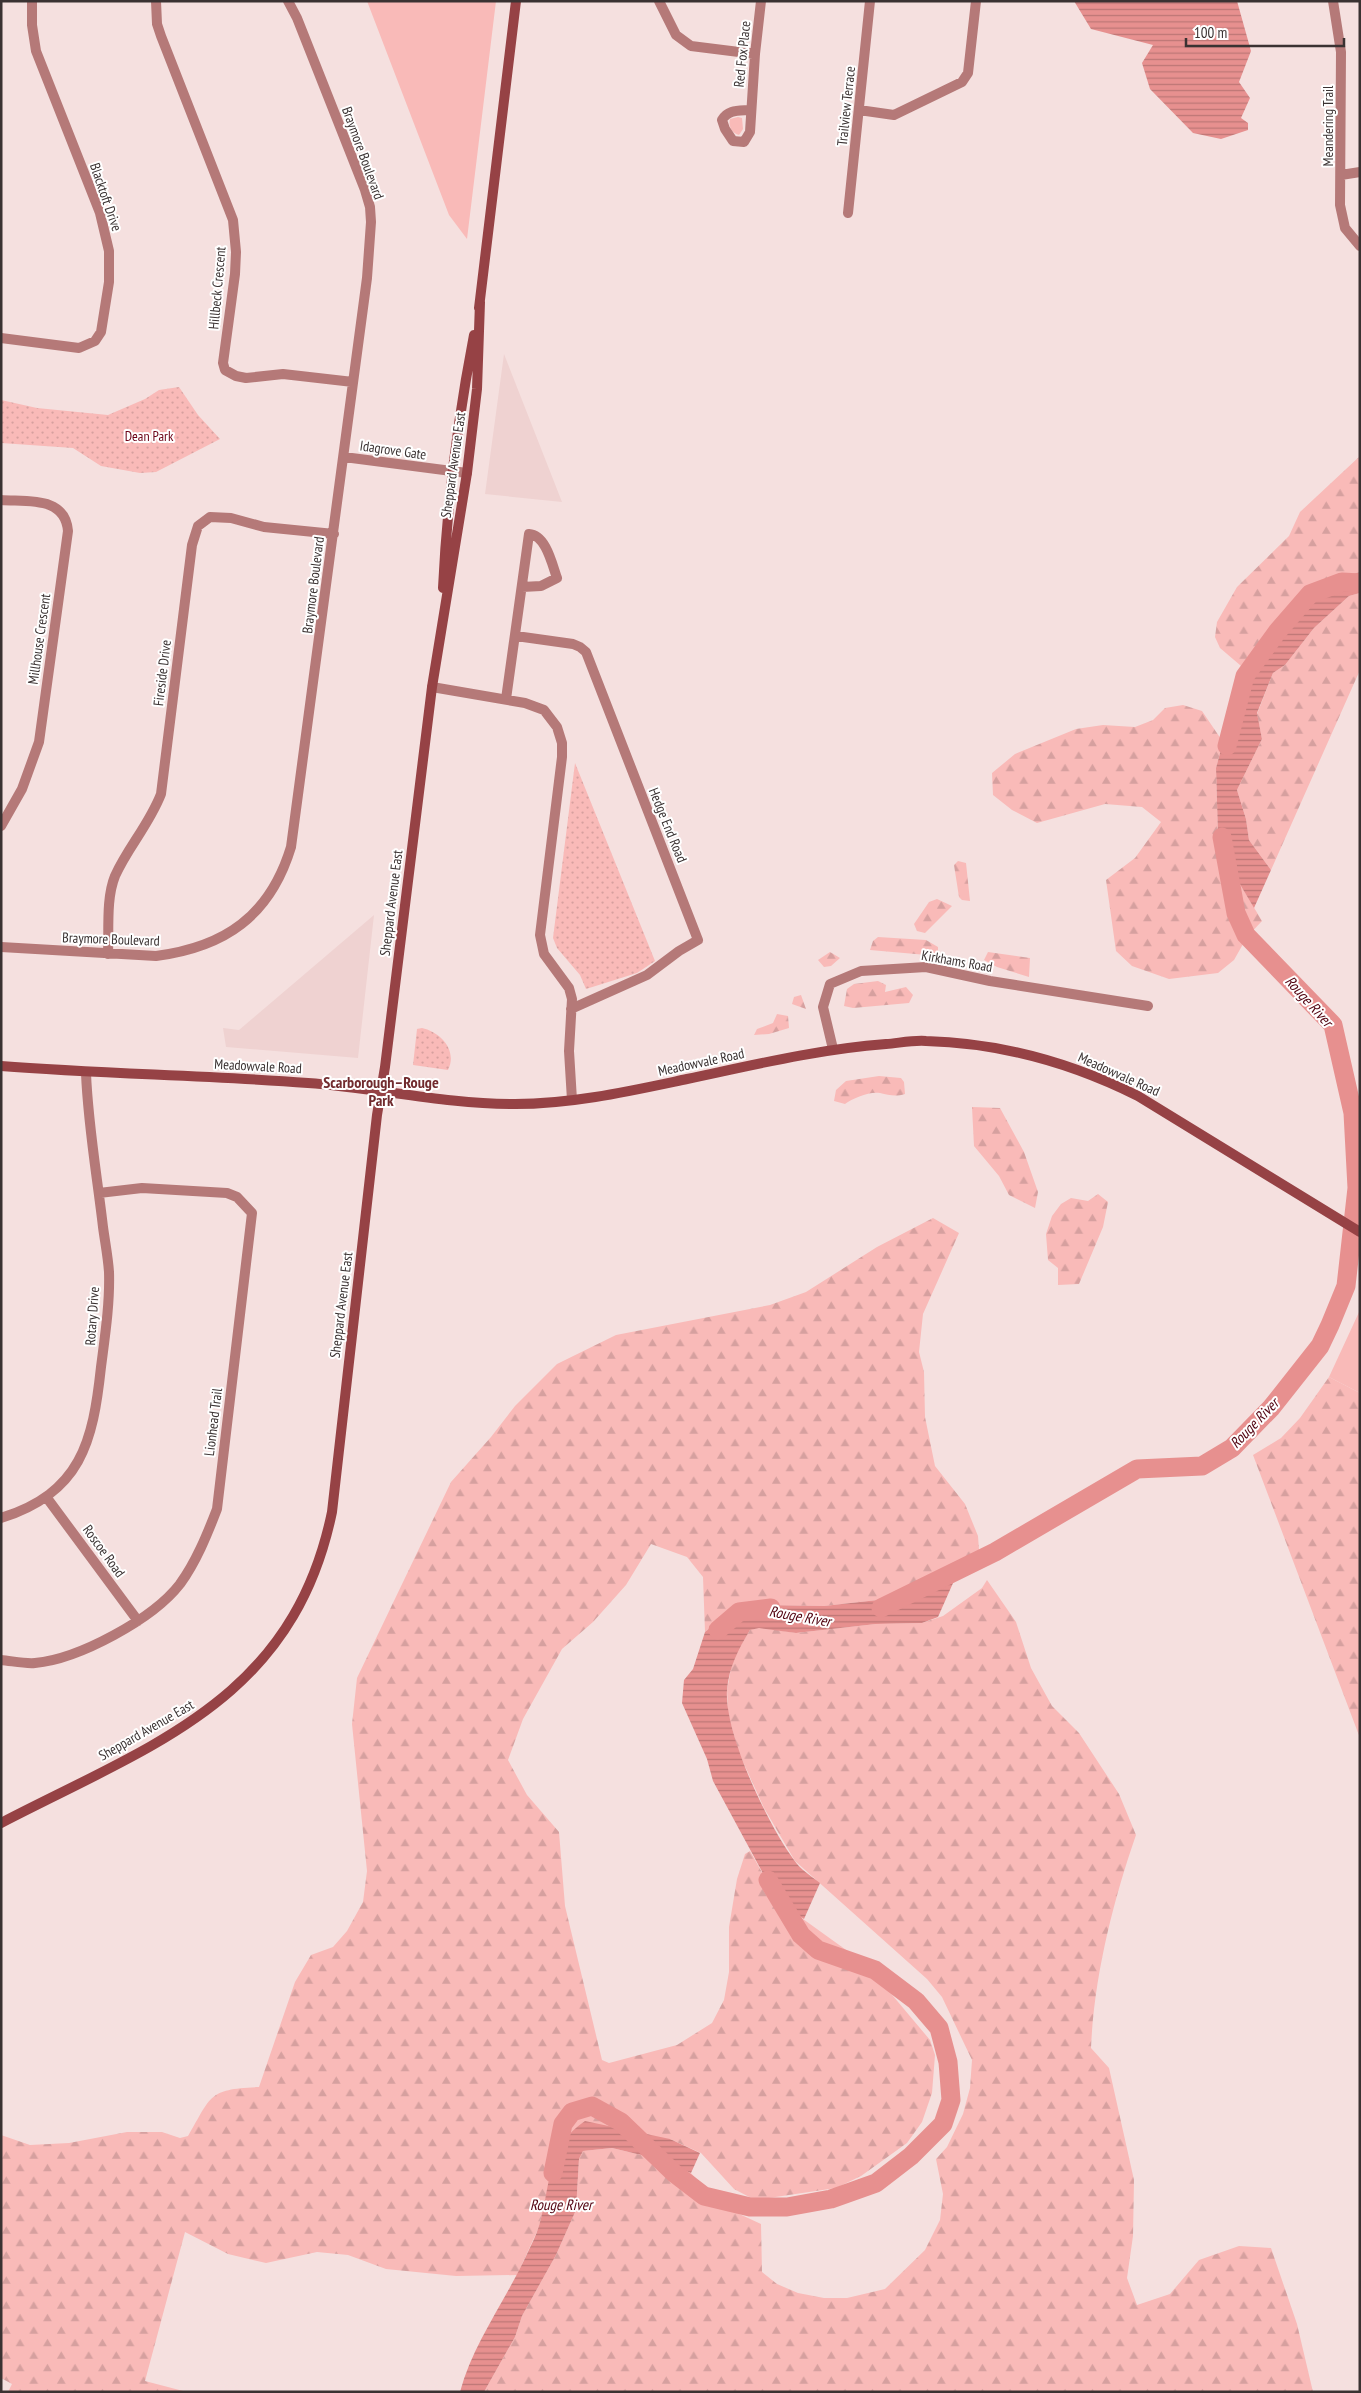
<svg xmlns="http://www.w3.org/2000/svg" width="1361" height="2393" font-family="'PT Sans Narrow',sans-serif">
  <style>
    .built { fill: #efd2d1 }
    .grass { fill: #f9bab8 }
    .forest { fill: url(#forest-firs) }
    .park { fill: url(#park-dots) }
    .water { fill: url(#water-rules) }
    .lines { fill: none; stroke-linecap: round; stroke-linejoin: round }
    .river { stroke: #e7908f; stroke-width: 19 }
    .minor { stroke: #b57978; stroke-width: 10 }
    .secondary { stroke: #964245; stroke-width: 10 }
    .labels { text-anchor: middle; dominant-baseline: central; stroke-width: 4; stroke-linejoin: round; paint-order: stroke }
    .street-label { font-size: 14px; fill: #3a3232; stroke: #fff }
    .park-label { font-size: 14px; fill: #6b0015; stroke: #fff }
    .water-label { font-size: 15px; font-style: italic; fill: #520310; stroke: #fff }
    .quarter-label { font-size: 16px; font-weight: bold; fill: #712b2e; stroke: #fff }
  </style>
  <defs>
    <pattern id="forest-firs" width="22" height="20" patternUnits="userSpaceOnUse" patternTransform="scale(1.25)"><rect width="22" height="20" fill="#f9bab8"/><path d="M5 1l3.5 6h-7zM16 11l3.5 6h-7z" fill="#d6a09f"/></pattern>
    <pattern id="park-dots" width="8" height="8" patternUnits="userSpaceOnUse" patternTransform="scale(1.25)"><rect width="8" height="8" fill="#f9bab8"/><path d="M2 2h.1M6 6h.1" fill="none" stroke="#d6a09f" stroke-width="1.8" stroke-linecap="round"/></pattern>
    <pattern id="water-rules" width="6" height="5" patternUnits="userSpaceOnUse" patternTransform="scale(1.25)"><rect width="6" height="5" fill="#e7908f"/><path d="M0 2.5h6" fill="none" stroke="#bc7675"/></pattern>
  </defs>
  <rect width="100%" height="100%" fill="#f5e0df"/>
  <!-- built -->
  <path class="built" d="M504 354 562 502 485 494Z
    M374 915 358 1058 226 1047 223 1028 239 1030Z"/>
  <!-- grass -->
  <path class="grass" d="M367 1H496L467 239 449 215Z
    M738 117 742 118 743 129 739 135C732 133 728 126 730 119Z
    M1360 1310V1393L1329 1377Z"/>
  <!-- forest -->
  <path class="forest" d="M1360 456V572L1342 577 1251 660 1247 671 1220 648 1215 637 1217 622 1237 587 1289 536 1300 512Z
    M1360 593V670L1271 870 1249 840 1246 819 1237 790 1262 739 1257 714 1273 673 1285 665 1314 628 1349 596Z
    M1183 705 1202 711 1223 742 1216 768 1218 838 1225 859 1262 921 1247 937 1234 960 1218 973 1169 979 1132 966 1116 951 1106 880 1135 858 1161 822 1142 807 1105 804 1037 823 1012 810 993 795 992 773 1015 754 1076 729 1103 725 1135 727 1153 720 1165 708Z
    M958 861 966 863 970 901 962 900 959 897 954 865Z
    M937 899 952 906 925 933 917 931 914 924 929 902Z
    M878 937 926 940 938 947V956L870 950 873 941Z
    M830 952 840 958 831 966 824 967 818 960Z
    M988 952 1030 958 1029 977 997 967 984 960Z
    M878 981 886 985 885 992 906 987 913 995 909 1003 853 1008 844 1006 847 989 854 984Z
    M801 995 806 1009 792 1004 794 997Z
    M777 1014 788 1016 789 1028 769 1034 754 1035 757 1029 773 1023Z
    M879 1076 901 1078 904 1082 905 1094C895 1097 889 1095 880 1093 870 1091 853 1098 845 1104L834 1101 836 1090 846 1081Z
    M972 1107 1000 1108 1024 1152 1038 1192 1035 1208 1009 1195 999 1176 974 1146Z
    M1098 1194 1108 1202 1103 1227 1079 1284 1058 1285V1268L1048 1260 1046 1234 1052 1216 1061 1204 1071 1198 1088 1201Z
    M933 1218 959 1233 923 1314 919 1352 924 1372 925 1417 935 1466 965 1504 978 1536 979 1550 930 1592 922 1595 824 1606 763 1605 721 1619 705 1632 703 1577 687 1557 651 1544 626 1585 593 1622 562 1649 523 1719 508 1760 527 1795 559 1832 565 1906 602 2060 609 2063 677 2045 712 2023 724 2000 729 1972V1927L737 1879 745 1854 750 1851 778 1901 867 1965 930 2040 935 2055 932 2093 922 2122 907 2143 861 2176 836 2188 755 2200 734 2189 701 2153 670 2139 557 2150 539 2227 517 2275 456 2276 386 2269 348 2255 317 2252 266 2263 228 2254 185 2232 145 2381 187 2392H8L12 2384 1 2378V2135L30 2145 69 2143 127 2132H162L180 2138 188 2136C212 2095 208 2089 259 2087L295 1982 311 1955 333 1947 347 1931 363 1902 367 1871 352 1724 357 1678 451 1482 491 1437 515 1406 557 1364 616 1335 770 1305 806 1292 877 1247Z
    M1329 1377 1360 1393V1738L1253 1455 1281 1438 1300 1418Z
    M987 1580 1016 1622 1031 1668 1052 1706 1079 1733 1119 1794 1136 1835C1113 1901 1094 1977 1091 2048L1109 2068 1134 2180 1133 2236 1127 2278 1137 2305 1170 2294 1199 2260 1239 2246 1271 2248 1297 2324 1313 2392H484L515 2337 522 2316 556 2255 576 2210 579 2159 583 2151 612 2148 658 2159 689 2171 722 2206 761 2224 762 2272 777 2284 798 2293 824 2298H847L885 2289 925 2250 940 2220 943 2194 936 2159 947 2147 963 2114 970 2088 972 2060 942 1997 927 1979 795 1861 764 1808 739 1753 728 1714 727 1690 733 1658 750 1630 759 1627 796 1633 876 1624 922 1623 943 1616 982 1588Z"/>
  <!-- park -->
  <path class="park" d="M179 387 198 415 220 439 156 472 140 473 101 466 73 448 1 443V400L37 408 108 415 145 399 159 390Z
    M575 763 655 961 637 973 586 989 580 975 557 948 553 938Z
    M422 1028C440 1032 458 1050 448 1070L413 1065 417 1029Z"/>
  <!-- water -->
  <path class="water" d="M1074 1H1237L1251 51 1239 82 1250 98 1241 118 1248 123V130L1221 139 1193 133 1150 89 1142 63 1153 45 1091 29Z
    M1360 572V593L1349 596 1314 628 1285 665 1273 673 1257 713 1262 739 1237 790 1246 819 1249 840 1271 870 1254 908 1225 859 1218 837 1216 768 1223 742 1239 709 1251 660 1273 633 1342 577Z
    M961 1565 938 1617 922 1623 876 1624 796 1633 759 1628 750 1630C738 1650 729 1667 727 1690 724 1733 768 1825 794 1860 800 1869 811 1876 820 1883L804 1919 778 1901 713 1781 707 1759 682 1703 684 1680 693 1669 705 1632 721 1619 763 1605 824 1606 922 1595 930 1592Z
    M585 2121 670 2139 700 2153 691 2173 658 2159 612 2148 583 2151 579 2159 576 2210 556 2255 522 2316 515 2337 484 2392H460C473 2343 506 2300 527 2254 531 2245 536 2236 539 2226 551 2186 546 2147 585 2121Z"/>
  <g class="lines">
    <!-- river -->
    <path class="river" d="M1227 746 1245 676 1277 632 1310 594 1342 582 1360 583
      M881 1608 995 1552 1137 1469 1202 1466 1232 1448 1271 1408 1320 1346 1330 1325 1346 1286 1357 1188 1353 1113 1333 1025 1246 935 1236 913 1222 837
      M718 1630 739 1612 771 1608
      M553 2173 563 2124 572 2112 592 2106 621 2122 674 2173 704 2196 750 2207H787L831 2199 876 2183 911 2156 943 2124 951 2100 948 2062 939 2028 916 2001 875 1970 818 1950 801 1935 768 1880"/>
    <!-- minor -->
    <path class="minor" d="M156 1 157 24 161 36 233 220 236 252 235 274 223 363 225 370 236 376 246 378 283 374 353 382
      M659 1 676 35 691 46 755 54
      M1333 1 1341 52 1340 205 1345 228 1360 246
      M751 110C739 111 728 109 722 120L725 129 733 141 744 142 750 132 755 54 761 1
      M859 110 894 115 962 82 968 73 976 1
      M1341 175 1360 172
      M848 213 870 1
      M1 338 79 348 95 341 101 332 109 282V251L100 213 36 51 32 25V1
      M344 457 467 473
      M1 500C28 502 65 496 68 531L39 742 22 789 1 826
      M516 636 573 644 580 647 586 652 698 940 679 951 647 975 571 1009
      M432 687 525 703 544 710 557 727 562 743V757L540 935 544 954 569 988 572 999 569 1051 572 1100
      M506 699 529 534C546 535 552 564 557 578L541 586 522 587
      M1 947 156 956C225 947 270 916 291 847L367 278 371 222 370 207 365 190 297 18 288 1
      M108 954C109 929 106 898 115 876 128 847 149 825 161 794L192 545 198 526 210 517 231 518 264 527 334 534
      M833 1049 823 1007 830 984 861 971 926 967 990 981 1148 1006
      M47 1498 138 1621
      M1 1518C81 1493 93 1442 101 1367 105 1336 110 1303 109 1272 108 1257 105 1242 103 1227 97 1175 88 1125 86 1073
      M1 1660C12 1661 25 1664 35 1663 79 1659 153 1619 180 1584 196 1562 207 1535 217 1509L252 1213 237 1197 227 1193 142 1188 99 1193"/>
    <!-- secondary -->
    <path class="secondary" d="M479 308 516 1
      M443 588C447 503 458 418 474 335
      M1 1066C103 1074 206 1075 308 1083 377 1088 445 1104 515 1104 573 1104 630 1091 687 1079 753 1065 819 1049 886 1044 899 1043 913 1040 926 1041 1000 1043 1072 1063 1138 1096L1360 1232
      M1 1823C153 1744 293 1700 332 1512L377 1115 385 1067 432 687 467 473 477 389 480 302"/>
  </g>
  <g class="labels">
    <!-- street labels -->
    <g class="street-label">
      <text transform="translate(742 54) rotate(-84)">Red Fox Place</text>
      <text transform="translate(846 106) rotate(-84)">Trailview Terrace</text>
      <text transform="translate(1328 126) rotate(-90)">Meandering Trail</text>
      <text transform="translate(363 153) rotate(70)">Braymore Boulevard</text>
      <text transform="translate(106 197) rotate(71)">Blacktoft Drive</text>
      <text transform="translate(217 288) rotate(-85)">Hillbeck Crescent</text>
      <text transform="translate(393 450) rotate(8)">Idagrove Gate</text>
      <text transform="translate(453 465) rotate(-82)">Sheppard Avenue East</text>
      <text transform="translate(313 585) rotate(-83)">Braymore Boulevard</text>
      <text transform="translate(39 639) rotate(-82)">Millhouse Crescent</text>
      <text transform="translate(162 673) rotate(-83)">Fireside Drive</text>
      <text transform="translate(668 825) rotate(68)">Hedge End Road</text>
      <text transform="translate(391 903) rotate(-83)">Sheppard Avenue East</text>
      <text transform="translate(111 939) rotate(2)">Braymore Boulevard</text>
      <text transform="translate(957 961) rotate(10)">Kirkhams Road</text>
      <text transform="translate(701 1062) rotate(-12)">Meadowvale Road</text>
      <text transform="translate(258 1066) rotate(3)">Meadowvale Road</text>
      <text transform="translate(1119 1074) rotate(24)">Meadowvale Road</text>
      <text transform="translate(341 1305) rotate(-83)">Sheppard Avenue East</text>
      <text transform="translate(92 1316) rotate(-86)">Rotary Drive</text>
      <text transform="translate(213 1422) rotate(-83)">Lionhead Trail</text>
      <text transform="translate(104 1551) rotate(54)">Roscoe Road</text>
      <text transform="translate(146 1730) rotate(-30)">Sheppard Avenue East</text>
    </g>
    <!-- park labels -->
    <g class="park-label">
      <text x="149" y="436">Dean Park</text>
    </g>
    <!-- water labels -->
    <g class="water-label">
      <text transform="translate(1309 1001) rotate(48)">Rouge River</text>
      <text transform="translate(1254 1423) rotate(-46)">Rouge River</text>
      <text transform="translate(800 1616) rotate(10)">Rouge River</text>
      <text x="561" y="2204">Rouge River</text>
    </g>
    <!-- quarter labels -->
    <g class="quarter-label">
      <text x="381" y="1082">Scarborough–Rouge<tspan x="381" dy="18">Park</tspan></text>
    </g>
  </g>
  <!-- border -->
  <rect width="1361" height="2393" fill="none" stroke="#3a3232" stroke-width="5"/>
  <!-- scale -->
  <path d="M1186 38v8h158v-8" fill="none" stroke="#3a3232" stroke-width="2.5"/>
  <text x="1194" y="38" font-size="15" fill="#3a3232" stroke="#ffffff" stroke-width="4" paint-order="stroke">100 m</text>
</svg>
